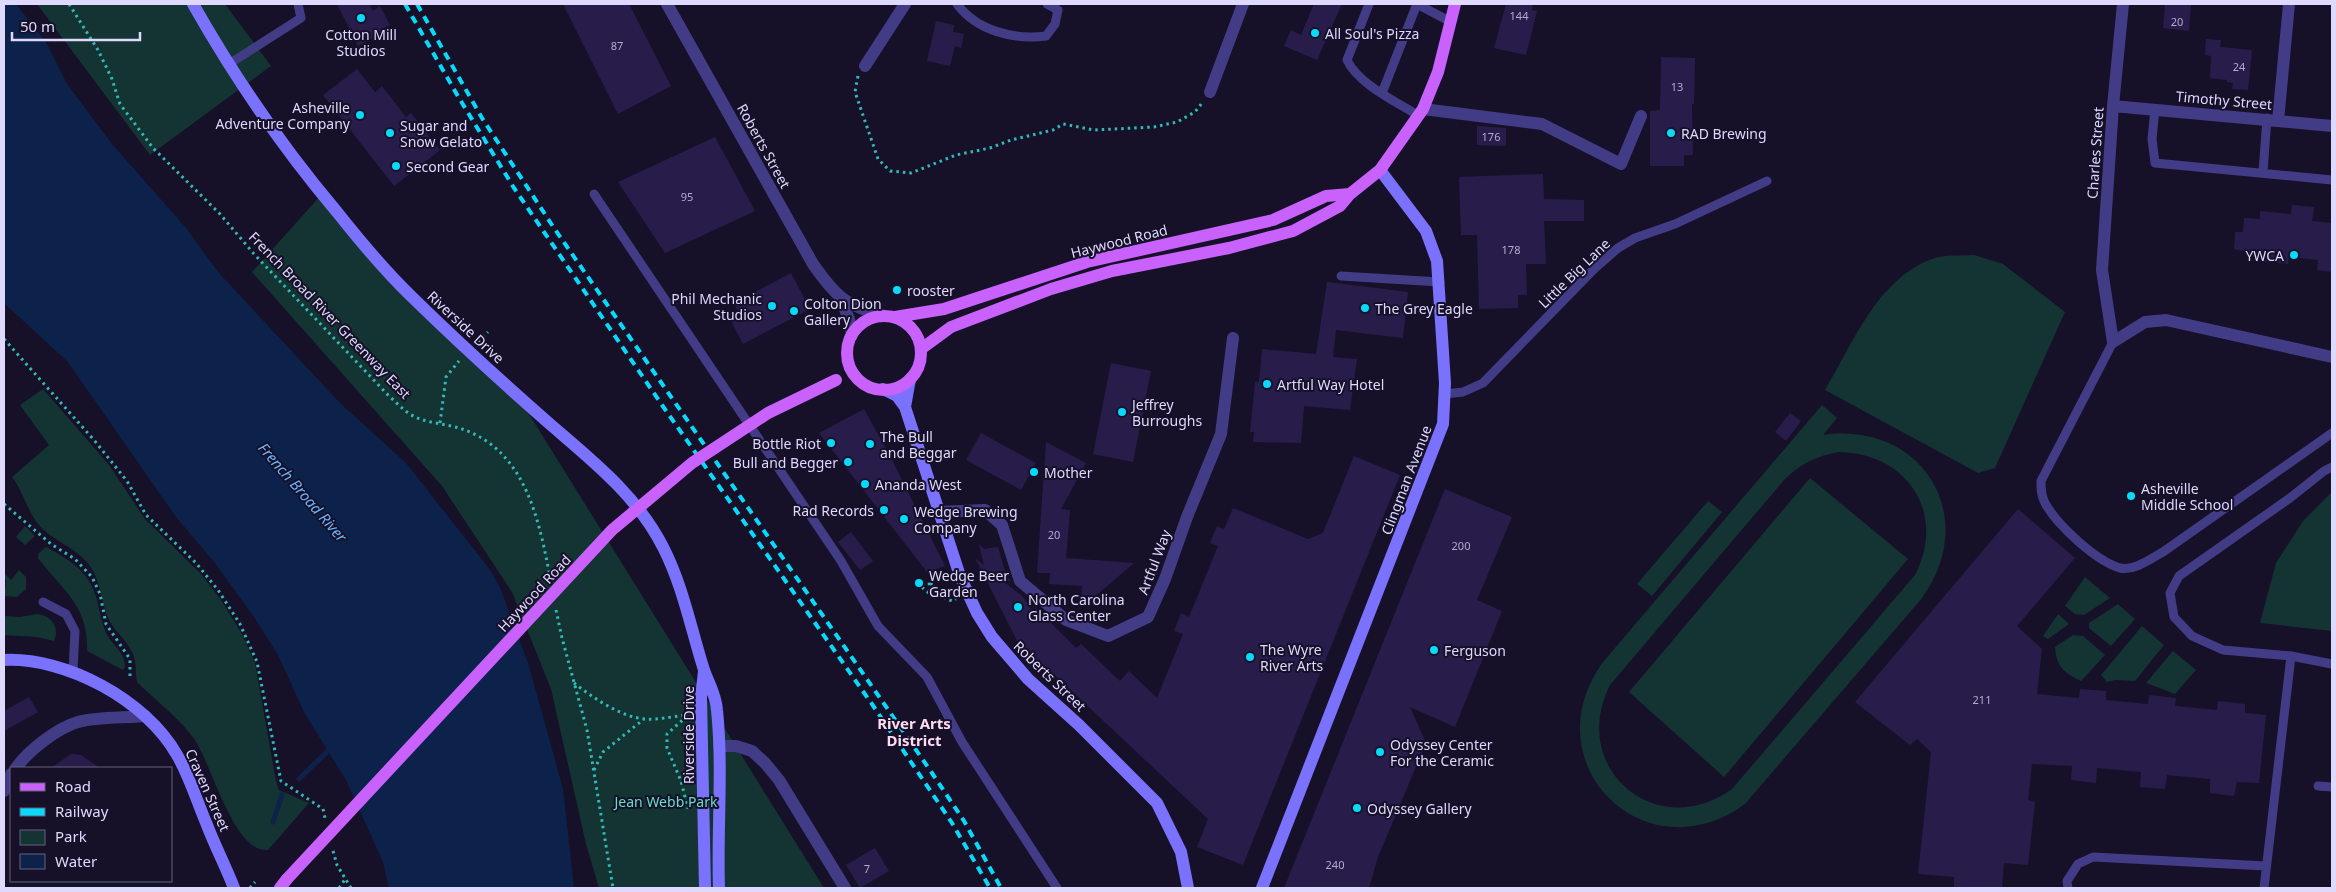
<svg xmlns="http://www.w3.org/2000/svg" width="2336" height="892" font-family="'Noto Sans',sans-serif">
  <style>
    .green { fill: #143333; fill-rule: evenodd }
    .water { fill: #0d224b }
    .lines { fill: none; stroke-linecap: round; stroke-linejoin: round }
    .stream { stroke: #0d224b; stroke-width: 5 }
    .building { fill: #281d4a }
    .path { stroke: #32bab7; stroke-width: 3; stroke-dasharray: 2.5 4; stroke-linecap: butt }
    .lane { stroke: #423c87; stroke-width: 9 }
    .street { stroke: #423c87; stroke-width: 12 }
    .secondary { stroke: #7a72fd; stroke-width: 12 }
    .primary { stroke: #c962fd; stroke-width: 12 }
    .rail { stroke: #08dafc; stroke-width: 4; stroke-dasharray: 8 6; stroke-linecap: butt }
    .primary-bridge { stroke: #c962fd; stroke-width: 12 }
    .poi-dot { fill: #08dafc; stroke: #161129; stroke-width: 2 }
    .labels { text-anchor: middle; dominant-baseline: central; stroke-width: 4; stroke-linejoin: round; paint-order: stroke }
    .number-label { font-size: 11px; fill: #b1aad1 }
    .poi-label { font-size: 14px; fill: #dfd9fe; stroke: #161129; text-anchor: start }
    .street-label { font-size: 14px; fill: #dfd9fe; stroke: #161129 }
    .park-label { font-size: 14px; fill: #65dfc5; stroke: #161129 }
    .water-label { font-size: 15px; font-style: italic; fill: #69b3fd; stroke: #161129 }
    .neighbourhood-label { font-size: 15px; font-weight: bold; fill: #fedbf0; stroke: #161129 }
  </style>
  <rect width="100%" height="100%" fill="#161129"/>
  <!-- green -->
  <path class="green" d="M37 4H225L271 66 150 155Z
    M322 194 387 273 529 414 824 888H599L586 844 551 689 512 592 442 486 252 272Z
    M1974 255 2003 264 2065 312 1995 468 1978 473 1825 390C1853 344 1877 279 1932 259 1944 254 1961 256 1974 255Z
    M43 389 109 465 145 519 201 574 221 600 242 634 255 663 276 781 279 790 309 803 268 850C232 853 211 759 192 736 176 715 155 700 137 682 135 672 137 662 132 652 126 639 114 631 108 618 100 598 101 578 86 561 72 546 50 539 38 524 27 510 23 491 12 477L49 445 20 405Z
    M1822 405 1837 418 1823 435C1922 421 1981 516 1922 598L1745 804C1645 877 1530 763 1603 662ZM1839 452C1907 453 1947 513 1915 575L1732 789C1657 843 1568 769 1610 685L1784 480C1800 464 1816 456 1839 452Z
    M1810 478 1908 559 1724 777 1629 692Z
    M2332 492V631L2260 623 2276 563 2303 521Z
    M1708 501 1722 512 1652 596 1637 584Z
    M25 526 35 536 25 545 16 537Z
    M46 547C68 559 89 571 96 597 100 610 101 623 107 635 114 647 125 652 125 667L123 670 87 651C89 606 63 591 38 558V554Z
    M19 570 26 577V589L17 597 4 596 6 582 4 573 11 580Z
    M2085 577 2110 598 2084 615 2075 614 2065 606Z
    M2118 604 2135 619 2111 646 2089 628V623Z
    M37 614C52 616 60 627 54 641L37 637 4 635V616L20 617Z
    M2058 614 2069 624 2048 639 2043 636Z
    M2142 626 2164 645 2135 681 2115 680 2107 682 2101 675Z
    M2073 635 2083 636 2105 655 2081 681C2064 673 2056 666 2055 647Z
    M2173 651 2196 670 2175 694 2146 683Z"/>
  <!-- water -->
  <path class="water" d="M4 4H16L47 44 67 84 112 144 187 229 218 272 340 403 406 463 491 571 501 590 529 666 563 789 574 888H389L383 862 346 780 305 714 278 655 256 620 215 563 176 517 68 362 4 303Z"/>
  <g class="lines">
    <!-- stream -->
    <path class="stream" d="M299 779 333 746
      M273 822 282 795"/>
  </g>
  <!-- building -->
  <path class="building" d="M337 4H369L373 11 380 6 390 25 382 29 384 33 358 46Z
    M563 4H629L671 86 618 114Z
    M1314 4H1342L1317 60 1284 46 1291 30 1301 35Z
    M1506 4H1533L1532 10 1537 11 1526 55 1494 48Z
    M2165 4H2191L2189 31 2163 28Z
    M936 21 954 25 953 32 964 34 961 48 955 46 950 66 927 61Z
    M2206 39 2221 40 2220 47 2252 50 2248 90 2232 89 2233 83 2227 82V80L2210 78 2211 56 2205 55Z
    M1661 57 1695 58 1694 104H1692L1693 155H1684V166H1650V111L1660 110Z
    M357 69 375 92 382 86 406 117 411 113 440 150 394 186 323 95Z
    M1477 126 1506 128V146L1477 145Z
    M715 137 755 211 665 253 618 182Z
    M1543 174 1544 199 1584 200V221H1544L1546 264H1526L1527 295H1518V308L1479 309 1477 235H1461L1459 177Z
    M2292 205 2314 207 2312 221 2332 223V272L2317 270 2318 260 2289 257 2288 264 2255 261 2256 254 2234 249 2235 232H2243L2244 218 2260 219V211L2291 214Z
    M791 273 810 309 743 344 729 317 738 312 734 303Z
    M1327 282 1408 292 1403 338 1336 330 1333 357 1357 359 1350 410 1304 406 1301 443 1253 442 1254 432H1250L1255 382H1259L1262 349 1316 354Z
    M1111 363 1151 371 1133 462 1093 454Z
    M864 409 890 456 945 566 927 572 819 433Z
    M1790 413 1801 421 1786 441 1775 432Z
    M981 433 1036 463 1021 490 966 460Z
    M1046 442 1086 463 1061 509 1070 510 1066 558 1134 563 1092 599H1081L1082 586 1049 584 1050 573H1037Z
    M1354 456 1400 475 1243 865 1197 847 1208 819 1045 666 1041 670 1026 658 975 558 984 565 979 544 984 549 998 547 1005 571H1002L1011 581H1003L1022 596 1035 614V607L1076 648 1081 644 1120 681 1129 671 1157 698 1183 634 1174 631 1181 613 1189 617 1218 546 1210 543 1217 526 1224 529 1233 508 1308 539 1323 533Z
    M1445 489 1512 517 1477 600 1502 611 1455 727 1410 707 1426 743 1378 857 1369 888H1284Z
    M2018 509 2075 558 2017 626 2042 649 2037 694 2079 698 2080 689 2106 691V700L2148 704 2149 695 2176 698 2175 706 2217 710 2218 701 2245 704V713L2266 715 2259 783 2237 782 2234 796 2210 793V779L2167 775 2165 789 2140 787 2141 772 2097 768 2096 783 2071 780 2072 766 2032 764 2028 800 2035 802 2028 865 2004 863 2002 888H1954V877L1918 874 1931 752 1917 739 1910 745 1855 702Z
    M851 532 873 561 860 570 838 542Z
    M29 697 38 712 4 731V711Z
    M71 754 81 755 100 768H51Z
    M875 848 889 871 860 888 846 865Z"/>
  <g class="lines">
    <!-- path -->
    <path class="path" d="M69 4 98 50 112 79 120 104 153 148 220 214 254 254 387 394C394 400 400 407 407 412 422 424 447 423 465 430 526 453 539 520 550 577
      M858 76 855 92 878 159 890 171 911 173 956 155 990 148 1011 140 1053 130 1063 124 1094 130 1154 127 1177 122 1195 112 1202 103
      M4 339 94 440 127 481 146 515 196 563 218 590 240 624 257 662 281 781 323 809 325 818
      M478 342 488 332
      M440 423 446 377 459 361
      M4 504 51 544 75 559 92 577 100 594 106 624 130 659V680
      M917 583 930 594 929 581 941 596 952 601 956 599
      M556 610 562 638 587 730 613 888
      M574 683C592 697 622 718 646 719 659 720 674 716 688 715
      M687 716 667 734V748L681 781 688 809
      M594 770 603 752 644 719
      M333 851 337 865 351 888
      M250 888 255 882
      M339 888 346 878"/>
    <!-- lane -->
    <path class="lane" d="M957 4C977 31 1014 40 1046 36L1055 24 1058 10 1047 4
      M1369 4 1347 60C1358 84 1397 102 1419 116
      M1417 4 1451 22
      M229 64 301 18 298 4
      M1382 93 1417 4
      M2155 109 2152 139 2155 163 2332 180
      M2263 172 2267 118
      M594 194 841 561 878 626 927 677 962 742 1057 888
      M1341 276 1440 282
      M2113 342 2041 481C2041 489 2041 496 2045 503 2057 525 2096 561 2120 568 2135 571 2150 559 2163 552L2332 433
      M1445 394 1463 392 1483 383 1594 269 1618 248 1635 238 1675 224 1767 181
      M43 602 66 614 75 631 73 671
      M2291 656 2223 650 2192 636 2174 617 2170 593 2179 576 2290 498 2324 471 2332 467
      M2318 786 2332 787
      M2068 888 2067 881 2078 864 2093 857 2266 866
      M2264 888 2291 656 2332 664"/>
    <!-- street -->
    <path class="street" d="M667 4 813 264C836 297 845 305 884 316
      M2123 4 2113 106 2102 270 2113 342 2145 322 2166 320 2332 357
      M865 66 905 4
      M1210 92 1243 4
      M2113 106 2332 126
      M1423 109 1542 124 1621 164 1641 116
      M2278 121 2289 4
      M841 300 849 319 852 335
      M939 512 985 510 1002 525 1020 581 1066 620 1108 636 1148 617 1165 579 1187 517 1221 434 1233 338
      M719 746H736L752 751 765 763 779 780 845 888
      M16 768C28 751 57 728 78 722 97 717 124 718 145 716
      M4 791 11 774"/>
    <!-- secondary -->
    <path class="secondary" d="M193 4C235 78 282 147 337 212 360 241 385 271 412 297 457 341 503 383 551 425 594 462 637 496 663 547 683 586 691 629 704 670 709 684 716 695 717 710 723 769 717 829 719 888
      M883 389 897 396 905 407 960 576 977 613 992 637 1028 679 1079 725 1157 803 1181 852 1188 888
      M905 407 910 379
      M4 660C66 657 146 700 177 755 190 777 197 802 207 825 215 846 226 867 234 888
      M704 671 701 698 705 888
      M1262 888 1443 424 1445 383 1437 261 1426 231 1380 170"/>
    <!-- primary -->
    <path class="primary" d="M847 353a37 37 0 1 1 74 0a37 37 0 1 1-74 0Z
      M895 317 944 309 1087 262 1273 220 1326 196 1350 194
      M921 349 951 327 1051 289 1112 271 1229 248 1293 231 1340 206 1350 194 1380 170 1423 109 1438 72 1455 4
      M280 888 287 879"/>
    <!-- rail -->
    <path class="rail" d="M405 4 459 98 514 188 662 405 874 707 952 823 990 888
      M417 4 482 118 554 228 932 773 964 821 1001 888"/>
    <!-- primary-bridge -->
    <path class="primary-bridge" d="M287 879 612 530 692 463 768 413 836 380"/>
  </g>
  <!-- markers -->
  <g class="poi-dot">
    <circle cx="361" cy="18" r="5"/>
    <circle cx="1315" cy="33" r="5"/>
    <circle cx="360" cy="115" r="5"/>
    <circle cx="390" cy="133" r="5"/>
    <circle cx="1671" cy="133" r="5"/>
    <circle cx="396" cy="166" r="5"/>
    <circle cx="2294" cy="255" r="5"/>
    <circle cx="897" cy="290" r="5"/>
    <circle cx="772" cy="306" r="5"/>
    <circle cx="1365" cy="308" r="5"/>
    <circle cx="794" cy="311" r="5"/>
    <circle cx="1267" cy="384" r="5"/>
    <circle cx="1122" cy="412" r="5"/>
    <circle cx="831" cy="443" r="5"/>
    <circle cx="870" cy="444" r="5"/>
    <circle cx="848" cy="462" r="5"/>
    <circle cx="1034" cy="472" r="5"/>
    <circle cx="865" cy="484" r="5"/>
    <circle cx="2131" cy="496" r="5"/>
    <circle cx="884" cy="510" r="5"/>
    <circle cx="904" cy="519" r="5"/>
    <circle cx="919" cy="583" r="5"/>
    <circle cx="1018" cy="607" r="5"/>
    <circle cx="1434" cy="650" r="5"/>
    <circle cx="1250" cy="657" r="5"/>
    <circle cx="1380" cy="752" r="5"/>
    <circle cx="1357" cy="808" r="5"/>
  </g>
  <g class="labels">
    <!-- number labels -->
    <g class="number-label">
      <text x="1519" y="15">144</text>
      <text x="2177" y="21">20</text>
      <text x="617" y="45">87</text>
      <text x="2239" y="66">24</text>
      <text x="1677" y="86">13</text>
      <text x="1491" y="136">176</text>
      <text x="687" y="196">95</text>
      <text x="1511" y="249">178</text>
      <text x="1054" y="534">20</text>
      <text x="1461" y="545">200</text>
      <text x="1982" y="699">211</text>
      <text x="1335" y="864">240</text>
      <text x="867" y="868">7</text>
    </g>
    <!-- poi labels -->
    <g class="poi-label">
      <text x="1325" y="33">All Soul's Pizza</text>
      <text x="361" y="34" text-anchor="middle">Cotton Mill<tspan x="361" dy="16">Studios</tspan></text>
      <text x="350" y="107" text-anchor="end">Asheville<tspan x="350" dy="16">Adventure Company</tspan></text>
      <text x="400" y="125">Sugar and<tspan x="400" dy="16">Snow Gelato</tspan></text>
      <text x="1681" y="133">RAD Brewing</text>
      <text x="406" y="166">Second Gear</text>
      <text x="2284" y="255" text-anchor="end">YWCA</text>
      <text x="907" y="290">rooster</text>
      <text x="762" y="298" text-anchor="end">Phil Mechanic<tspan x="762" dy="16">Studios</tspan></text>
      <text x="804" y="303">Colton Dion<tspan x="804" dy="16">Gallery</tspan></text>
      <text x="1375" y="308">The Grey Eagle</text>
      <text x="1277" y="384">Artful Way Hotel</text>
      <text x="1132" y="404">Jeffrey<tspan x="1132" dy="16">Burroughs</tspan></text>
      <text x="880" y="436">The Bull<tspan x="880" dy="16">and Beggar</tspan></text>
      <text x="821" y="443" text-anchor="end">Bottle Riot</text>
      <text x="838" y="462" text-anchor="end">Bull and Begger</text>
      <text x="1044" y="472">Mother</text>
      <text x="875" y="484">Ananda West</text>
      <text x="2141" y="488">Asheville<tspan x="2141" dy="16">Middle School</tspan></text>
      <text x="874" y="510" text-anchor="end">Rad Records</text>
      <text x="914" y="511">Wedge Brewing<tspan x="914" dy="16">Company</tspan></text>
      <text x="929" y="575">Wedge Beer<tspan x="929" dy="16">Garden</tspan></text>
      <text x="1028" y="599">North Carolina<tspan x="1028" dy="16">Glass Center</tspan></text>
      <text x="1260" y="649">The Wyre<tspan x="1260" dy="16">River Arts</tspan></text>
      <text x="1444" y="650">Ferguson</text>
      <text x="1390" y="744">Odyssey Center<tspan x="1390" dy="16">For the Ceramic</tspan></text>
      <text x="1367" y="808">Odyssey Gallery</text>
    </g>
    <!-- street labels -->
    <g class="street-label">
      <text transform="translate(2224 100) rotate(5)">Timothy Street</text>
      <text transform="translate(764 146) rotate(61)">Roberts Street</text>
      <text transform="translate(2095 153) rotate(-86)">Charles Street</text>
      <text transform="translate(1119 241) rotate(-14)">Haywood Road</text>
      <text transform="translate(1574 273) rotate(-44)">Little Big Lane</text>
      <text transform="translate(330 315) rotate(46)">French Broad River Greenway East</text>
      <text transform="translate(466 327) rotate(43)">Riverside Drive</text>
      <text transform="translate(1406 480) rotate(-69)">Clingman Avenue</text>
      <text transform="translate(1154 562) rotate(-69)">Artful Way</text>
      <text transform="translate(534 593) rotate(-47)">Haywood Road</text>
      <text transform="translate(1050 676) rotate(44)">Roberts Street</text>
      <text transform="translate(688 735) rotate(-90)">Riverside Drive</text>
      <text transform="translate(208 790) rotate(66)">Craven Street</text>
    </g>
    <!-- park labels -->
    <g class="park-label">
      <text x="666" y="801">Jean Webb Park</text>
    </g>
    <!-- water labels -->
    <g class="water-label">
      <text transform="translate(303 492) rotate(49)">French Broad River</text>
    </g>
    <!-- neighbourhood labels -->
    <g class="neighbourhood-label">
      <text x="914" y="723">River Arts<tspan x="914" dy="17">District</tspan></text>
    </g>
  </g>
  <!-- border -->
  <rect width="2336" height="892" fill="none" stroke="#dfd9fe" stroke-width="10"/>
  <!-- legend -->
  <rect x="10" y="767" width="162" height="115" fill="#161129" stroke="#66617e"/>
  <rect x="20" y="783" width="25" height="8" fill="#c962fd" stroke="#66617e"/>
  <text x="55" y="792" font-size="15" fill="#dfd9fe">Road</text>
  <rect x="20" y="808" width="25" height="8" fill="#08dafc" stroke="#66617e"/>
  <text x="55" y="817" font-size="15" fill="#dfd9fe">Railway</text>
  <rect x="20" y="830" width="25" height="15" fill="#143333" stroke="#66617e"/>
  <text x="55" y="842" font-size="15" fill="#dfd9fe">Park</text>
  <rect x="20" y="854" width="25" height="15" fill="#0d224b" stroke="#66617e"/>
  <text x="55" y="867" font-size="15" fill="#dfd9fe">Water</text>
  <!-- scale -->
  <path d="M12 32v8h128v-8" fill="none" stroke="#dfd9fe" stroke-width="2.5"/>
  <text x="20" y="32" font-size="15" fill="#dfd9fe" stroke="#161129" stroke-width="4" paint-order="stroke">50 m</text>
</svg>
